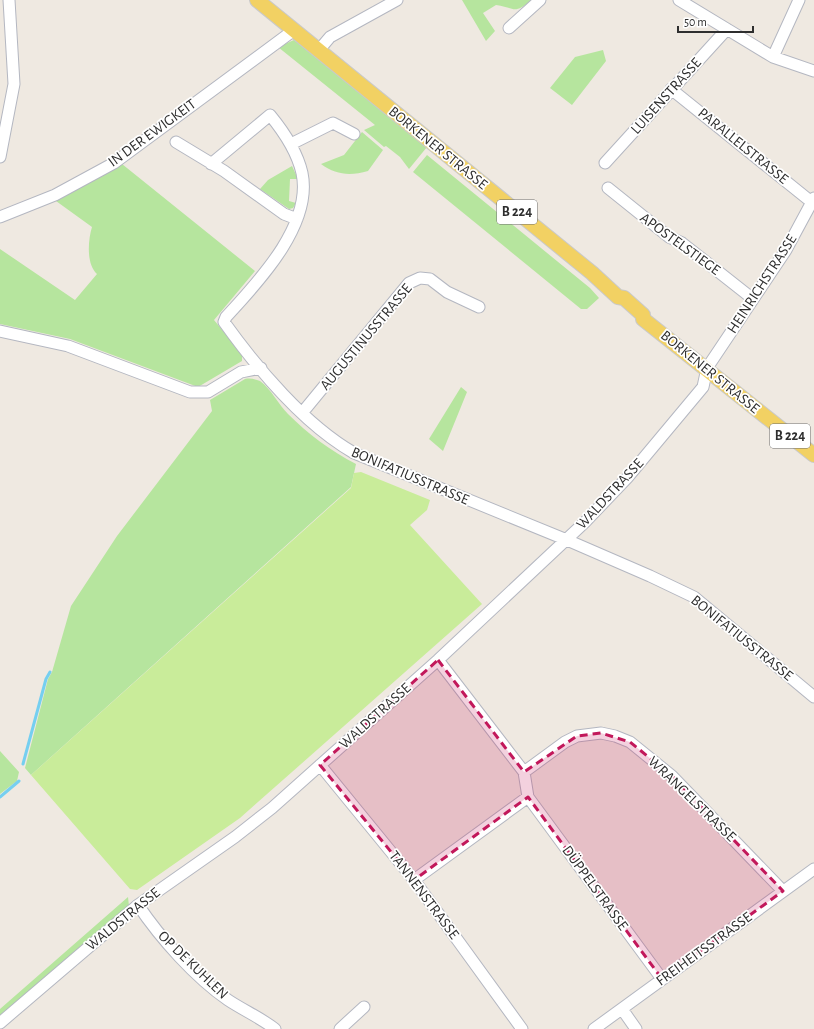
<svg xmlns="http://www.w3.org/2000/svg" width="814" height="1029" font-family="'Alegreya Sans',sans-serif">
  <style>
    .green { fill: #b6e59e }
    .pitch { fill: #c9ec9a }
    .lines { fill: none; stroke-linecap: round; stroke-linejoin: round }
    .stream { stroke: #75cff0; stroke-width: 3 }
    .minor-casing { stroke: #b4b7c1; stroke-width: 13 }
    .major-casing { stroke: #c9c9c9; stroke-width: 16 }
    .minor { stroke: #fff; stroke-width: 11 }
    .major { stroke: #f2d163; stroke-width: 14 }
    .marked { fill: #c2185b; fill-opacity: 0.2; stroke: #c2185b; stroke-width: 3; stroke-dasharray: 8 5; stroke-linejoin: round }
    .labels { text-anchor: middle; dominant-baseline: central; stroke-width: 3.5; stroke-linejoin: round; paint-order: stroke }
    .shield { fill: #fff; stroke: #6d6d6d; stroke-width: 1 }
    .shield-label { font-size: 14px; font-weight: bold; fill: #2e2e2e }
    .street-label { font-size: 15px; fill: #2e2e2e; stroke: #fff }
  </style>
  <rect width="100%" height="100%" fill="#efe9e1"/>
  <!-- green -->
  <path class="green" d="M462 0H532C513 15 516 8 496 5L483 13 495 31 486 41Z
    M294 40 427 147 409 169 400 157 386 146 384 147 364 130 375 125 278 47Z
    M603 50 606 61 572 105 550 88 575 57Z
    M362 132 383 150 368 171C350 176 336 175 321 164L344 155Z
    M427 155 590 288 599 298 587 309H581L413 172Z
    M122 164 255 271 214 320 242 354V361L198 387 70 339 0 324V249L75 300 97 274C86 264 88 240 92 227L56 201Z
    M292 166 298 179H290L289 201 296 203 293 208 289 209 260 189 268 180Z
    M245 379C250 378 255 379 260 381 271 389 279 405 288 414 308 434 331 451 356 464L351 487 31 775 25 768 48 679 52 672 71 606 117 536 212 411 210 400Z
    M461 387 467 392 443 451 429 439Z
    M0 751 19 772 17 781 0 794Z
    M128 897 129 906 0 1020V1009Z"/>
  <!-- pitch -->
  <path class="pitch" d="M361 472 430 500 427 510 410 525 482 604 240 818 137 890 130 889 31 775 351 488 354 473Z"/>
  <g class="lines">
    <!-- stream -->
    <path class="stream" d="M23 764 46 679 50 672
      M0 797 19 781"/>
    <!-- minor casing -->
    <g class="minor-casing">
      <path id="minor" d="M679 0 773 57 814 71
        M509 28 540 0
        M319 50 330 37 397 0
        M773 57 799 0
        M671 89 814 204
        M176 142 224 171 284 214 297 219
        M291 144 333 123 354 134
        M0 157 14 84 9 0
        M605 163 727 29
        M211 164 270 115C284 132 297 151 302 173 313 225 258 282 226 317L224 322C257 368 305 425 354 453L567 540 650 576 694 597 814 697
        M608 188 669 237 682 243 753 299
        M0 217 55 195 114 163 294 30
        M0 331 68 346 190 392H208L241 372 261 368
        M302 413 409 283 420 278 430 279 447 292 479 307
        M438 660 524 772
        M320 765 414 880 522 1029
        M414 880 528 797
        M138 905C161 939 195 977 228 1000 243 1010 261 1018 275 1029
        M662 979 528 797 524 772 565 742 577 736 601 733 615 736 630 742 672 776 783 891
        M622 1009 636 1029
        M0 1023 138 905 235 837 272 808 438 660 585 522 627 478 703 387 707 368 786 250 814 198
        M340 1029 364 1007
        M594 1029 814 869"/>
    </g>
    <!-- major casing -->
    <g class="major-casing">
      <path id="major" d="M257 0 592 273 618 297 624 298 643 315V319L814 455"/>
    </g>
    <!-- minor -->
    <use href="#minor" class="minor"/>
    <!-- major -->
    <use href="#major" class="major"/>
  </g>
  <!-- marked area -->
  <path class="marked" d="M438 660 524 772 577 736 601 733 630 742 672 776 783 891 662 979 528 797 414 880 320 765Z"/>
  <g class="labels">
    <!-- shield labels -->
    <g class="shield">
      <rect x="497" y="200" width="40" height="24" rx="3"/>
      <rect x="770" y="424" width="40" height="24" rx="3"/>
    </g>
    <g class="shield-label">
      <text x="517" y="212">B 224</text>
      <text x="790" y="436">B 224</text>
    </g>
    <!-- street labels -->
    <g class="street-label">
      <text transform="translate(666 96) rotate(-48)">LUISENSTRASSE</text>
      <text transform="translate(152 133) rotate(-36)">IN DER EWIGKEIT</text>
      <text transform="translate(743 146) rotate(39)">PARALLELSTRASSE</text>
      <text transform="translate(438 148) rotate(39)">BORKENER STRASSE</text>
      <text transform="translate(680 244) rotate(36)">APOSTELSTIEGE</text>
      <text transform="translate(762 284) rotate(-57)">HEINRICHSTRASSE</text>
      <text transform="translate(366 337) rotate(-50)">AUGUSTINUSSTRASSE</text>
      <text transform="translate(710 372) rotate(39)">BORKENER STRASSE</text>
      <text transform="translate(410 476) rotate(23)">BONIFATIUSSTRASSE</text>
      <text transform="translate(610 494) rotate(-47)">WALDSTRASSE</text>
      <text transform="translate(742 638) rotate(39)">BONIFATIUSSTRASSE</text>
      <text transform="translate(375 716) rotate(-42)">WALDSTRASSE</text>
      <text transform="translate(692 799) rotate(44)">WRANGELSTRASSE</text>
      <text transform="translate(595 888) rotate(54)">DÜPPELSTRASSE</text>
      <text transform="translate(424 895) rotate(53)">TANNENSTRASSE</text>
      <text transform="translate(123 919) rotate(-39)">WALDSTRASSE</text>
      <text transform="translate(704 949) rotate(-36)">FREIHEITSSTRASSE</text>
      <text transform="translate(193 965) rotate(44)">OP DE KUHLEN</text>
    </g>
  </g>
  <!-- scale -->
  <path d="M678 26v6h75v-6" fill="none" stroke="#2e2e2e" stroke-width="2"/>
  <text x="684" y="26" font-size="12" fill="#2e2e2e" stroke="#ffffff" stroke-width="3" paint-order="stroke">50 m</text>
</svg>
